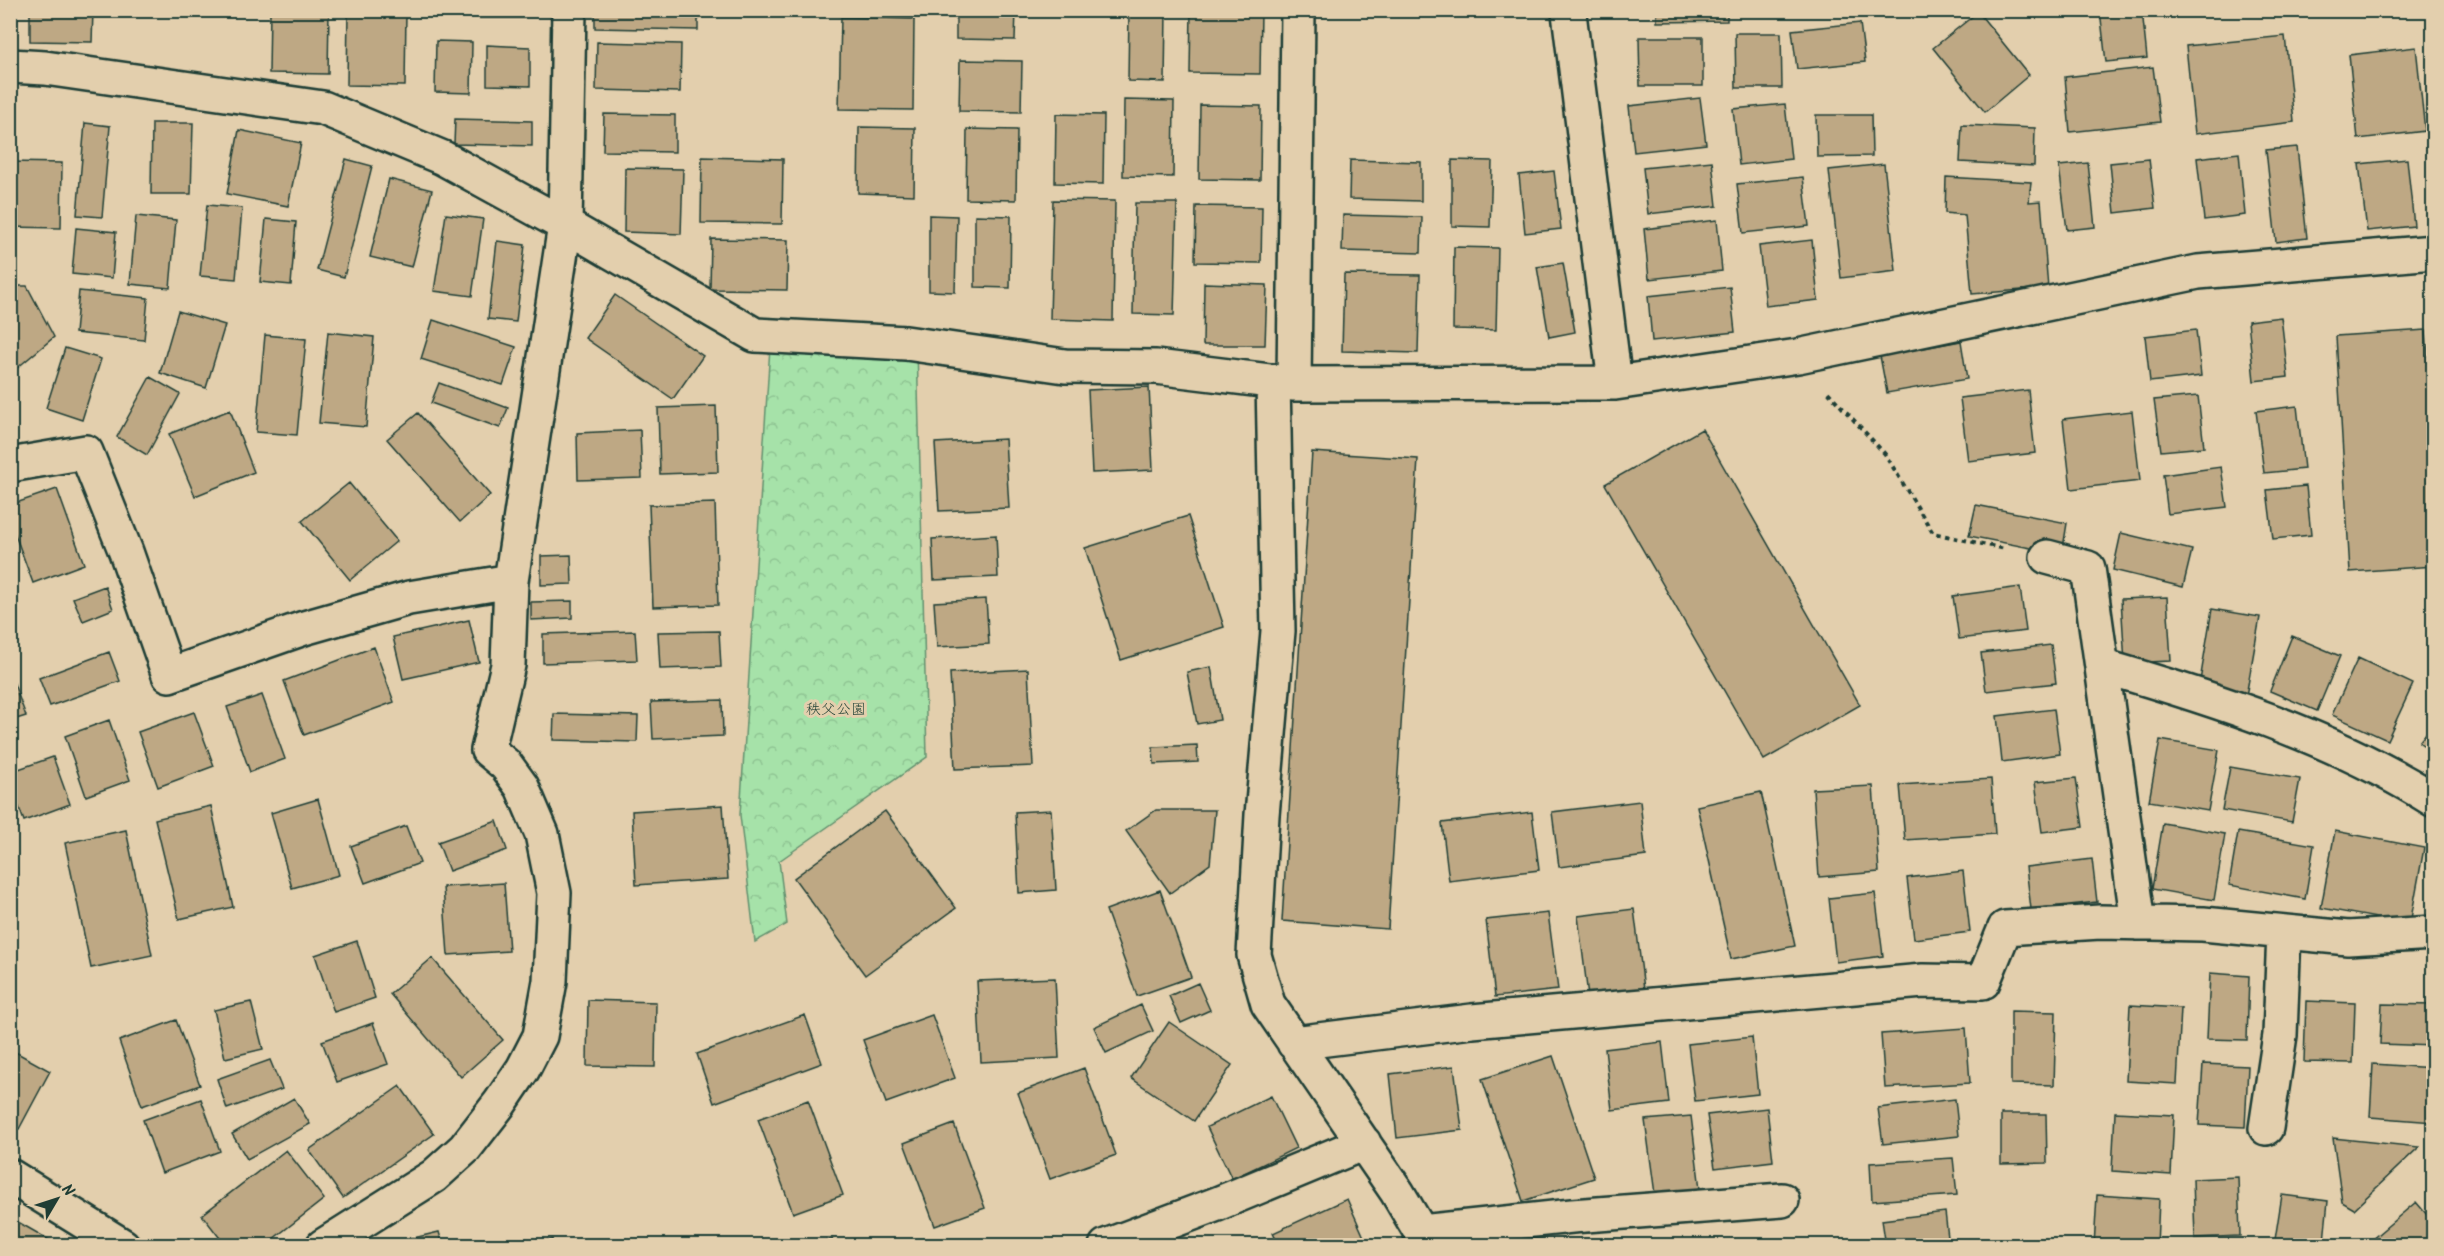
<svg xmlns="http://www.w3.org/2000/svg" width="2444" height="1256" font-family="Kalam,'Klee One',sans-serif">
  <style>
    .forest { fill: url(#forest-crowns); stroke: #62906e; stroke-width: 1.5 }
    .building { fill: #bea884; stroke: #1f3d34; stroke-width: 1.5 }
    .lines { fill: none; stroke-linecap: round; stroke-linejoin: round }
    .minor-casing { stroke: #1f3d34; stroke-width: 38 }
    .path { stroke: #1f3d34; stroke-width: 4; stroke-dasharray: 4.5 4.5; stroke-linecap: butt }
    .minor { stroke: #e3cfad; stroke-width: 33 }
    .labels { text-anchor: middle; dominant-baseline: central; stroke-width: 6; stroke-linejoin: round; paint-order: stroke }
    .park-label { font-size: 15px; fill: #26453a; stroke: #e3cfad }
  </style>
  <defs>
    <pattern id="forest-crowns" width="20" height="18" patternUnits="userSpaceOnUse" patternTransform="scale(1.5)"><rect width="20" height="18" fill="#a6e2a9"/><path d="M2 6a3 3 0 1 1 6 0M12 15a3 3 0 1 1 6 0" fill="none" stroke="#8ec392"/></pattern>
  </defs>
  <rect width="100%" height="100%" fill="#e3cfad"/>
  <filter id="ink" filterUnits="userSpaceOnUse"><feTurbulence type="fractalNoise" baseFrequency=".0167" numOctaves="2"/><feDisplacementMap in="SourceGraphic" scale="12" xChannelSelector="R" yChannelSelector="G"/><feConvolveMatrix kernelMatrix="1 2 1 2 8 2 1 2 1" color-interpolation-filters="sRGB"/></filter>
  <g filter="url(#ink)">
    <!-- forest -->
    <path class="forest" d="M917 345 927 757 779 861 787 924 755 942 740 815 770 347Z"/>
    <!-- building -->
    <path class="building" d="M30 10H93L92 42 30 41Z
      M270 10H329L328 74 269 73Z
      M348 10H406L405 86 347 85Z
      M466 10H524V18H466Z
      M595 10H698V30L595 28Z
      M956 10H1016L1015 40 956 39Z
      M1129 10H1166L1165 82 1128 81Z
      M1191 10H1261L1260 74 1190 73Z
      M1657 10H1727V21L1657 22Z
      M2100 10H2142L2147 58 2106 62Z
      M2177 10H2235L2177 17Z
      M1978 12 2029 75 1985 112 1933 48Z
      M841 17 914 19 913 110 839 109Z
      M1860 23 1865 62 1797 69 1792 30Z
      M1735 33H1781L1782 88H1736Z
      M2285 36 2294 122 2195 134 2186 46Z
      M1639 37H1703V86H1640Z
      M436 41 472 42 471 93 435 92Z
      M597 42 681 44 680 92 596 90Z
      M487 45 530 47V86L487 85Z
      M2416 47 2425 131 2358 139 2349 55Z
      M960 60 1022 61 1021 112 959 111Z
      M2153 67 2160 122 2070 132 2065 77Z
      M1700 98 1706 144 1634 152 1629 106Z
      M1124 100 1174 101 1173 177 1123 176Z
      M1785 104 1791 159 1739 165 1733 109Z
      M1200 105 1261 106 1260 180 1199 179Z
      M604 114 675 115V152L603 151Z
      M1056 114 1104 115 1103 184 1055 183Z
      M1816 115H1871L1872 156 1817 157Z
      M455 119 532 121V146L454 144Z
      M85 123 110 126 102 217 77 215Z
      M152 123H193L191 194H151Z
      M1962 125 2035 128 2034 166 1960 162Z
      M859 127 915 128 914 195 858 193Z
      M967 129 1017 130 1016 200 966 199Z
      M239 130 301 143 288 206 227 194Z
      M2297 147 2307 238 2276 242 2266 150Z
      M2239 153 2245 215 2204 220 2197 158Z
      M702 157 783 159 782 224 701 223Z
      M346 159 372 166 344 277 317 270Z
      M2149 159 2155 208 2115 213 2110 163Z
      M2407 159 2414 226 2367 231 2359 164Z
      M1350 160 1421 162V201L1349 199Z
      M1452 160 1492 161 1490 227 1452 226Z
      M1712 161 1717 206 1648 214 1643 168Z
      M10 162 62 163 61 228 10 227Z
      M2088 163 2095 227 2067 230 2059 166Z
      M1884 164 1896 271 1841 278 1829 170Z
      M625 168 683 169 681 234 624 232Z
      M1554 171 1561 229 1525 233 1519 175Z
      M1803 177 1809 226 1743 233 1737 184Z
      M1946 177 2031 182 2029 202 2041 201 2048 288 1972 294 1965 215 1945 213Z
      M389 179 432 190 412 267 370 257Z
      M1053 200 1115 201 1113 321 1050 319Z
      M1135 203H1177L1174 315 1133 314Z
      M207 205 242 208 236 279 200 276Z
      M1196 206 1262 207 1261 263 1195 262Z
      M446 214 483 219 472 296 434 291Z
      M929 215 957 216 955 292 929 291Z
      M975 215 1011 216 1010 288 975 287Z
      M1343 215 1422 217 1421 253 1342 251Z
      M136 216 176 220 170 288 130 284Z
      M266 219 296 222 291 285 260 282Z
      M1717 220 1722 271 1649 279 1644 229Z
      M76 228 116 232 112 278 72 274Z
      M711 239 788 240 787 290 710 289Z
      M1812 240 1818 300 1766 306 1759 246Z
      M497 241 525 245 516 322 488 319Z
      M1454 247 1498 248 1496 330 1453 329Z
      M1563 263 1575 332 1549 337 1537 267Z
      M1344 274 1420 275 1418 353 1342 351Z
      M1204 283 1267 285 1265 345H1203Z
      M10 286H27L54 337 10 374Z
      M1730 287 1735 332 1652 341 1648 296Z
      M79 291 148 298 144 340 75 333Z
      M615 295 703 356 673 399 585 338Z
      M178 311 225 325 206 388 160 373Z
      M2281 317 2288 377 2254 381 2248 321Z
      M433 320 516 347 503 385 421 359Z
      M2196 330 2201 376 2150 382 2145 336Z
      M2426 330 2434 447V566L2350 572 2336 336Z
      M328 332 374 337 366 427 319 423Z
      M265 335 306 339 297 435 256 432Z
      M1961 341 1967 379 1887 393 1880 356Z
      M65 348 101 359 82 420 46 408Z
      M150 377 180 394 147 455 117 437Z
      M439 383 508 408 500 428 431 403Z
      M1149 387 1153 470 1092 473 1088 390Z
      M2028 390 2035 453 1968 461 1960 398Z
      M2198 396 2204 447 2161 451 2154 400Z
      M716 406 718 472 660 474 658 408Z
      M2297 406 2304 469 2264 473 2256 411Z
      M230 410 254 472 195 496 169 434Z
      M2132 411 2140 481 2071 489 2063 419Z
      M418 413 490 495 460 522 387 439Z
      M1702 429 1860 705 1764 760 1605 484Z
      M640 430 642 478 578 480 577 433Z
      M1005 439 1009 508 939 511 935 443Z
      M1312 452 1418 459 1388 929 1282 921Z
      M2221 467 2227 507 2168 514 2163 475Z
      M349 483 397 541 350 580 302 521Z
      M2306 486 2311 535 2273 539 2267 490Z
      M57 489 84 564 33 583 10 521V505Z
      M715 503 718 605 653 607 649 505Z
      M1976 505 2067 523 2062 554 1969 536Z
      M1188 516 1224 627 1121 660 1085 548Z
      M2121 533 2192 550 2183 587 2113 570Z
      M996 535 998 577 934 580 932 539Z
      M571 555 572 584 541 585V556Z
      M105 586 113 609 83 621 73 598Z
      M2020 587 2026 631 1959 639 1953 596Z
      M2167 597 2171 661 2125 663 2121 599Z
      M986 599 989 644 937 647 934 602Z
      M572 601V618L531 620V602Z
      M2212 609 2260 617 2246 696 2199 687Z
      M469 620 479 662 403 679 393 637Z
      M635 631 637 660 543 663V634Z
      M719 631 721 667 660 669 658 632Z
      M2292 636 2340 656 2317 711 2270 691Z
      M2051 645 2056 683 1986 691 1981 653Z
      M374 647 394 702 304 735 284 681Z
      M109 652 120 681 50 706 39 678Z
      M2358 658 2413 684 2387 740 2332 715Z
      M1211 667 1220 720 1197 724 1187 672Z
      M1028 669 1033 766 955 769 950 673Z
      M10 673 26 716 10 721Z
      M262 695 285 759 250 772 227 707Z
      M722 700 723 736 653 739 651 702Z
      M2054 709 2060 754 2002 762 1997 716Z
      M194 712 214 766 158 787 138 732Z
      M554 714 638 716 637 742 553 740Z
      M109 720 130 780 86 796 65 736Z
      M2434 723V753L2419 742Z
      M2160 740 2219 750 2208 811 2149 801Z
      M1197 745 1198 762 1154 764 1153 747Z
      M53 757 70 804 24 821 10 783V772Z
      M2230 767 2300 779 2292 822 2222 810Z
      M2076 778 2083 827 2042 832 2035 782Z
      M1991 779 1995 834 1905 840 1900 785Z
      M1873 786 1879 872 1819 877 1813 789Z
      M1761 792 1795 946 1731 959 1697 806Z
      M318 799 339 875 292 888 271 813Z
      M1640 801 1646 856 1559 867 1552 812Z
      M723 805 728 879 636 885 632 811Z
      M211 806 233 907 179 919 155 819Z
      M1051 810 1056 890 1019 893 1015 812Z
      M1156 810H1215L1210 864 1170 893 1126 831Z
      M885 811 956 908 865 975 794 878Z
      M1532 812 1539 870 1449 881 1442 823Z
      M497 821 507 850 449 871 438 842Z
      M2163 823 2225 834 2214 900 2152 889Z
      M406 826 420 863 365 883 351 846Z
      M126 830 152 955 91 968 65 843Z
      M2335 831 2424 848 2410 924 2321 908Z
      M2238 832 2314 845 2305 899 2229 885Z
      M2092 859 2097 902 2031 909 2026 867Z
      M1963 871 1970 932 1914 939 1907 878Z
      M504 883 509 951 448 955 443 887Z
      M1160 890 1191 977 1137 996 1106 910Z
      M1875 893 1883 956 1836 962 1829 898Z
      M1634 909 1644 989 1588 996 1578 916Z
      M1548 913 1558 990 1495 997 1486 920Z
      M357 941 375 998 334 1012 315 955Z
      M432 958 503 1040 461 1077 390 994Z
      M2210 973 2249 976 2247 1040 2207 1039Z
      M1055 978 1059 1058 981 1062 977 981Z
      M1198 983 1210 1010 1181 1023 1169 996Z
      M588 1000 656 1002 655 1067 587 1066Z
      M2306 1001 2355 1003 2353 1063 2304 1062Z
      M251 1002 263 1049 225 1058 214 1010Z
      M2382 1004 2434 1005V1046L2380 1044Z
      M1141 1005 1153 1031 1106 1053 1094 1027Z
      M2130 1005 2181 1008 2177 1084 2126 1081Z
      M2011 1011 2056 1012 2054 1085 2011 1084Z
      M805 1015 822 1063 714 1103 697 1054Z
      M932 1015 955 1078 886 1103 863 1040Z
      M176 1020 200 1085 142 1106 119 1041Z
      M1169 1022 1232 1065 1194 1121 1131 1078Z
      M373 1023 388 1064 337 1082 322 1041Z
      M1966 1028 1970 1083 1885 1088 1881 1034Z
      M1752 1037 1758 1094 1695 1101 1688 1044Z
      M1662 1042 1669 1103 1612 1110 1605 1049Z
      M10 1049 50 1071 19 1129 10 1124Z
      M1553 1056 1594 1178 1523 1201 1482 1079Z
      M270 1060 282 1089 227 1109 217 1079Z
      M2203 1064 2248 1066 2245 1127 2199 1125Z
      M2373 1064 2434 1068V1122L2370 1117Z
      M1454 1066 1462 1130 1397 1138 1390 1074Z
      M1084 1068 1116 1155 1050 1179 1018 1093Z
      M400 1086 434 1134 343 1198 309 1150Z
      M1271 1096 1296 1148 1232 1179 1207 1127Z
      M294 1098 310 1124 247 1159 232 1134Z
      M201 1099 220 1151 162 1173 143 1120Z
      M1955 1099 1959 1136 1883 1144 1878 1108Z
      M808 1100 843 1195 793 1213 758 1119Z
      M1767 1108 1773 1161 1715 1168 1707 1115Z
      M2115 1112 2174 1115 2171 1175 2112 1171Z
      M2001 1114H2046L2047 1163 2001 1164Z
      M1691 1116 1700 1189 1655 1194 1645 1120Z
      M954 1124 985 1208 935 1226 904 1143Z
      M2333 1138 2419 1147 2354 1209 2342 1202Z
      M286 1150 324 1199 264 1246H226L202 1215Z
      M1953 1158 1957 1195 1872 1201 1870 1163Z
      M2238 1177 2240 1236 2195 1238 2193 1179Z
      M2097 1195 2159 1199 2157 1246H2094Z
      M2282 1195 2328 1201 2324 1241 2319 1246H2274Z
      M1347 1199 1368 1246H1279L1273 1233Z
      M2416 1202 2434 1223V1246H2364Z
      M1945 1212 1949 1246H1886L1882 1220Z
      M11 1218 60 1246H10Z
      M439 1232 443 1246H402L401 1241Z
      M552 1239 553 1246H528Z
      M832 1239 835 1246H810Z"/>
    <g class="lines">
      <!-- minor casing -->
      <g class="minor-casing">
        <path id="minor" d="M1569 13 1615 383
          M10 66 45 68 323 108 443 158 565 225 755 335 906 343 1065 366 1156 367 1294 384 1615 383 1798 356 2198 272 2434 252
          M1273 381 1278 631 1262 815 1254 955 1268 1004 1397 1192 1429 1246
          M1294 384 1298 10
          M10 465 86 452 126 552 169 675 304 628 409 598 511 581
          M2047 557 2088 568 2138 923
          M2102 666C2215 699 2334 737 2434 800
          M1294 1043 1472 1021 1923 981 1983 982 2005 928 2100 922 2203 924 2348 938 2434 933
          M2266 1128 2280 1035 2284 932
          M10 1176 123 1246
          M1421 1232 1572 1216 1782 1200
          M323 1246 434 1176 465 1148 500 1103 523 1069 540 1036 550 981 554 893 542 834 522 787 506 765 488 750 508 665 511 581 565 225 569 10
          M1106 1246 1217 1204 1364 1143"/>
      </g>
      <!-- path -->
      <path class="path" d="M1828 392 1885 454 1933 533 2005 549"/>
      <!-- minor -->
      <use href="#minor" class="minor"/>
    </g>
  </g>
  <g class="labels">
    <!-- park labels -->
    <g class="park-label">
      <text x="836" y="710">秩父公園</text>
    </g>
  </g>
  <!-- margin -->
  <rect width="2444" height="1256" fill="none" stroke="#e3cfad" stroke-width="36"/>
  <rect x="18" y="18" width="2408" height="1220" fill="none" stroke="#1f3d34" stroke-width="2" filter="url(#ink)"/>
  <!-- north arrow -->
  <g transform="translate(57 1199) rotate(51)" stroke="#e3cfad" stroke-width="4.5" paint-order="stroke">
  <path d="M0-4.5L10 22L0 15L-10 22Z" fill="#1f3d34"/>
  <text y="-9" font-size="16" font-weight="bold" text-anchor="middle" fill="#1f3d34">N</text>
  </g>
</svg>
